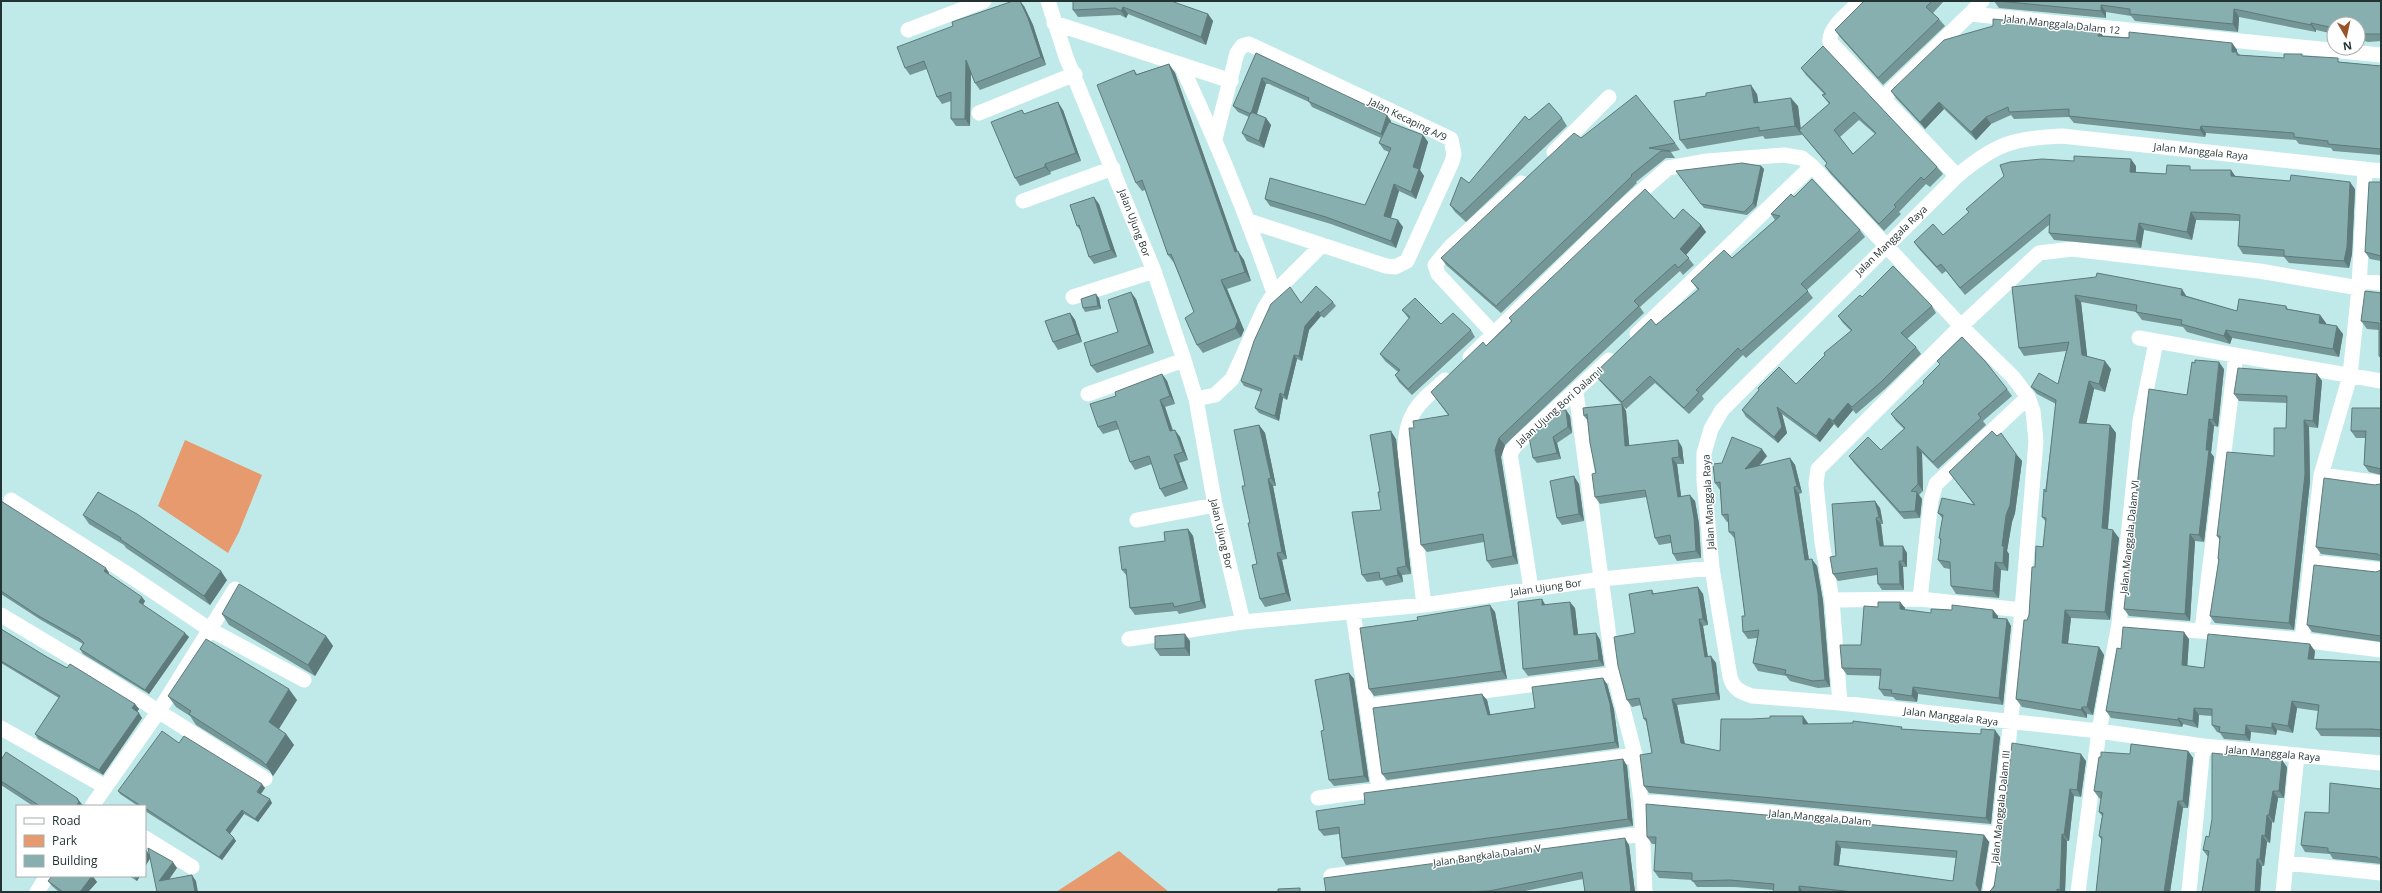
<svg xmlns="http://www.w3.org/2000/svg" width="2382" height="893" font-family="'Open Sans',sans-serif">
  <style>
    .green { fill: #e69a6e }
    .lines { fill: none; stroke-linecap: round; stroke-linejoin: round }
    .minor { stroke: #fff; stroke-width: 15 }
    .wall { fill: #749696; fill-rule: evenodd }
    .shaded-wall { fill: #5e7a7a }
    .building { fill: #87afaf; stroke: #5e7a7a; fill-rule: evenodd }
    .labels { text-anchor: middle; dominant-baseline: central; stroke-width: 3; stroke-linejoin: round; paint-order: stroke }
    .street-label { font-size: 10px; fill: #233333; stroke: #fff }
  </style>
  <rect width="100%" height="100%" fill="#c0eae9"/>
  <!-- green -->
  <path class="green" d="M185 440 262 475 239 532 228 553 158 506Z
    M1119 851 1169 892H1056Z"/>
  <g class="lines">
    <!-- minor -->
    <path class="minor" d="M1048 1 1066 57 1154 271 1184 360 1196 399 1215 505 1243 622 1424 605 1602 579 1712 568
      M1861 1C1851 11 1828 27 1830 42L1883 98
      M1970 14 1982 1
      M1054 23 1231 81
      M908 30 984 1
      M1181 65C1216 140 1247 215 1274 293
      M979 113 1075 74
      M1215 139 1237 53 1242 46 1249 44 1451 139 1454 154 1452 162 1407 261 1395 267 1386 266 1249 221
      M1554 152 1609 97
      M2365 169 2359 288 2350 376 2321 475 2302 640 2381 650
      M2381 171 2062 136C2013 138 1995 144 1957 176L1722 410 1711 429 1704 453V480L1712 568 1730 677C1734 690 1741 692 1752 696L1840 703 2099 731 2203 746 2381 763
      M1957 176 1883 98 1970 14 2381 55
      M1023 201 1113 168
      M2359 281 2381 283
      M1073 297 1154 271
      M1493 333 1438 274 1435 265 1450 247 1521 183
      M1637 334 1812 166
      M2139 338 2381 381
      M1470 357 1619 211 1668 168 1707 161 1784 155 1802 158 1812 166 1961 326 2013 377 2028 397 2033 411 2036 441 2022 610 1999 834 1990 892
      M1576 392 1614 674 1635 755 1641 801 1645 892
      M1088 394 1184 360
      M1196 399 1215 395 1232 379 1264 309 1274 293 1322 245
      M2321 475 2381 483
      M11 500 123 571 209 629 304 680
      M1137 520 1215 505
      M2311 562 2381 570
      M1531 589 1510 453 1517 444 1609 360
      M1832 600 1920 599
      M1424 605 1405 451C1405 413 1419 403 1445 380
      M2022 610 1920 599 1931 500 1936 484 2028 397
      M1353 612 1379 789
      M1 615 106 678 265 779
      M2119 624 2302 640
      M2202 630 2236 355
      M1129 639 1243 622
      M1840 703 1832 600 1822 542 1816 484 1818 469 1961 326 2039 253 2072 249 2259 271 2359 288
      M1368 706 1614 674
      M1 728 104 786
      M1318 798 1635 755
      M1641 801 1999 834
      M92 806 159 711 235 589
      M145 838 192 867
      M2287 863 2381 873
      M1331 876 1642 834
      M37 892 47 876
      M2078 892 2099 731 2119 624 2140 421 2156 342
      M2189 892 2203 746
      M2283 892 2297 755"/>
  </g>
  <!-- wall -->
  <path class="wall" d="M1073 1 1208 14 1213 21 1206 45 1128 14 1126 18 1120 15 1078 17 1073 10Z
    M1864 1H1944L1933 13 1939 19 1945 26 1883 85 1840 37 1835 30Z
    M1994 1H2381V41L2368 42 2358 39V24H2334V34L2316 30V32L2239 17 2238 32 2135 21 2131 16 2106 12V18L1999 8Z
    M1024 6 1033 25 1046 65 980 90 975 83 971 72 970 126H956L951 119V101L942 104 937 97 927 69 910 75 905 68Z
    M2103 36 2232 43 2237 50V52L2240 55 2284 58 2304 56 2341 62 2381 66V155L2333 151 2331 148 2299 144 2296 140 2206 133 2205 137 2074 123 2069 117 2014 119 2011 115 1991 124 1976 140 1944 109 1925 129 1896 98 1891 91Z
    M1256 53 1391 121 1390 123 1423 135 1428 142 1420 170 1424 176 1416 199 1399 191 1391 218 1403 227 1396 248 1331 224 1270 206 1265 199 1365 205 1389 152 1384 150 1379 143 1381 138 1312 107 1309 102 1269 84H1266L1257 114 1266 118 1271 125 1264 148 1247 141 1242 133 1249 117 1238 112 1233 106Z
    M1169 64 1175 73 1237 251 1244 260 1251 281 1227 289 1244 330 1241 337 1203 353 1197 345 1194 312 1174 263 1168 255 1145 190 1142 191 1136 183 1134 70 1137 74Z
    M1801 68 1937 167 1943 174 1930 187 1926 184 1899 212 1901 214 1884 231 1830 173 1825 166 1827 164 1801 133 1802 135 1765 139 1763 136 1687 149 1680 140 1757 94 1758 102 1798 106 1801 129 1829 104 1822 95 1824 94 1806 75ZM1859 120 1875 134 1853 154 1840 137Z
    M1063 110 1081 161 1050 172 1051 174 1020 186 1015 178 1025 114Z
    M1562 118 1567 126 1466 222 1455 212 1450 205 1469 183 1529 120Z
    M1581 138 1675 143 1680 150 1671 152 1675 158H1666L1636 182 1637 183 1501 313 1446 265 1441 258Z
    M1761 166 1764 169 1756 207 1747 215 1704 208 1679 175Z
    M2136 166V172L2166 174 2193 170 2235 176 2355 189 2352 254 2349 268 2289 263 2284 257 2243 254 2238 246 2240 221H2238L2196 220 2192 240 2144 230 2141 248 2054 240 2049 233V225L1965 295 1946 271 1942 274 1919 249 1914 242 1943 235 1969 213 1966 209Z
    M2381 182V261L2370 259 2365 252Z
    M1794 197 1860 230 1865 237 1807 290 1813 298 1746 358 1743 355 1702 396 1704 399 1689 414 1655 383 1626 409 1599 380 1594 374 1656 325 1698 290 1691 281 1732 258 1775 220 1771 214Z
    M1099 204 1117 257 1094 264 1089 257 1082 232 1077 226Z
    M1674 219 1701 225 1706 232 1686 255 1694 265 1683 275 1680 271 1640 307 1644 313 1505 445 1501 457 1518 564 1492 568 1487 561 1484 542 1427 552 1421 545 1448 415 1431 392 1486 346 1511 321 1509 318Z
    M2012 287 2187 296 2237 311 2286 306 2288 309 2320 315 2326 323 2325 324 2343 334 2339 357 2232 338 2230 344 2187 332 2183 327 2142 320 2136 312 2081 302 2087 356 2111 369 2105 392 2094 389 2086 423 2110 425 2116 433 2108 529 2119 538 2110 620 2071 618 2068 644 2099 647 2104 655 2093 715 2087 714V718L2022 707 2016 699 2027 620 2029 615 2035 567 2043 547 2046 522 2042 517 2056 404 2037 394 2031 387 2058 384 2066 351 2024 356 2019 348Z
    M2381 293V359L2379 356V330L2367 329 2361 321Z
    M1862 297 1932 306 1936 313 1907 339 1916 347 1921 354 1885 389 1856 414 1853 410 1838 428 1834 424 1820 442 1782 414 1787 433 1778 443 1746 417 1742 410 1759 390 1758 388 1796 384 1851 331 1843 323 1838 316Z
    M1099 298 1101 309 1085 312 1083 308Z
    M1136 299 1154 353 1097 373 1091 366 1118 332Z
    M1333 302 1336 306 1324 318 1321 316 1309 330 1302 361 1297 359 1287 400 1283 398 1279 421 1259 413 1255 408 1261 392 1244 386 1241 381 1301 303Z
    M1402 310 1441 324 1471 330 1475 337 1412 395 1399 382 1395 375 1398 372 1385 361 1380 354 1409 319Z
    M1070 313 1075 320 1082 342 1058 350 1053 342Z
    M1937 361 2007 389 2012 396 1983 421 1986 425 1938 469 1922 453 1923 491 1919 495 1922 499 1920 518 1904 519 1854 463 1849 456 1881 450 1904 429 1896 421 1891 414 1924 383 1923 381 1940 364Z
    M2224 369 2218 427 2214 426 2211 453 2214 457 2204 542 2195 541 2190 621 2129 616 2124 609 2187 395Z
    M1162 374 1167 381 1175 404 1165 407 1173 430 1180 437 1188 460 1179 463 1188 489 1165 497 1160 489 1152 464 1135 470 1130 462 1119 429 1103 434 1098 427 1116 396Z
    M2317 374 2322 381 2318 428 2309 427 2310 481 2294 630 2215 623 2210 616 2219 561 2218 559 2220 540 2217 536 2274 456 2286 428 2287 403 2239 401 2234 394Z
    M1622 404 1626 411 1629 445 1682 447 1684 464H1677L1681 496 1695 501 1699 524 1701 558 1677 561 1673 554 1671 543 1659 545 1655 538 1647 497 1600 504 1595 497 1596 473 1588 421 1584 416 1583 408Z
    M2381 408V475L2369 472 2364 465 2365 438H2356L2351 431Z
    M1566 410 1570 416 1572 433 1557 443 1561 459 1537 463 1533 458Z
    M1259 425 1265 433 1276 486H1273L1287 559 1282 560 1291 601 1265 607 1260 599 1257 564 1245 486Z
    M1997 436 2016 454 2022 461 2015 513 2012 522 2007 551 2009 554 2008 571 2001 570 1999 598 1956 594 1951 586 1950 569 1944 568 1938 560 1941 542 1939 538 1943 519 1938 513 1974 505 1949 472Z
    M1396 439 1411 574 1402 575 1403 582 1386 586 1382 580 1367 582 1362 575 1381 510 1380 492Z
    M1767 456 1759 466 1790 458 1795 465 1802 493 1799 494 1809 560 1817 566 1823 601 1830 687 1818 688 1790 681 1786 676 1758 671 1753 663 1757 638 1748 639 1743 632 1745 616 1735 539 1729 532V522H1727L1722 515 1720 490 1715 483 1722 463Z
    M2381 483V561L2321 554 2316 547 2375 485 2380 484Z
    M1579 484 1584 521 1562 525 1557 518Z
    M1 501 109 573 108 574 145 601 143 605 189 637 149 694 83 654 80 649 83 644 41 620 1 594Z
    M1880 508 1883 524H1881L1884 546 1907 553V567H1903L1904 590H1882L1878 584 1877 575 1838 581 1833 574 1836 556Z
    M83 515 227 580 210 605 126 548 124 545 89 524Z
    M1188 529 1193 536 1206 608 1179 614 1177 611 1135 615 1130 608 1127 576 1122 570 1165 541Z
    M2381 570V642L2312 632 2307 625 2376 572Z
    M1698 587 1703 594 1708 625 1703 626 1708 657 1716 663 1720 700 1677 705 1685 744 1720 751 1808 723V724L1903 729 2000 737 1991 824 1649 793 1644 786 1652 753 1646 722 1644 719 1641 705 1632 707 1627 700 1635 633 1652 590 1654 594Z
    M1900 602 1905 608V610L1931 613 1998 616V618L2007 619 2011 626 2003 705 1918 694 1917 702 1896 700 1893 697 1884 696 1879 689 1881 676 1847 675 1842 668 1861 645 1878 607Z
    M1546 605 1575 608 1578 635 1596 633 1600 640 1604 666 1528 676 1523 669Z
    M1495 612 1507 679 1374 696 1369 689Z
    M222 614 326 636 333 646 315 676 229 625Z
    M1 629 47 657 135 704 139 709 137 712 142 718 103 775 38 739 35 734 59 698 1 663Z
    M2189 639 2187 666 2204 668 2315 651 2314 659 2381 662V737L2321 736 2316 729 2318 711 2297 708 2293 733 2277 730 2276 735 2251 732 2250 741 2224 739 2220 733 2217 732 2212 725V716L2199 715 2198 728 2183 724 2182 727 2111 718 2106 711 2121 649Z
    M1190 641V656H1160L1155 649Z
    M1349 673 1354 679 1369 782 1334 786 1329 780Z
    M1607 684 1614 710 1619 748 1387 780 1382 774 1487 700 1490 715 1535 708Z
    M168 696 297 700 279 729 286 734 294 745 273 776 270 771 196 725 190 716 176 707Z
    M179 743 265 788 261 794 272 803 258 822 244 814 230 834 236 841 222 860 145 811V806H138L120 794 118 791Z
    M2188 751 2193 758 2188 808H2183L2170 892H2096L2102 841 2099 836 2102 816 2099 812 2101 799 2099 798 2094 791 2101 757Z
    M1623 759 1627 766 1633 826 1346 865 1342 858 1339 834 1324 836 1319 830 1365 804Z
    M1 760 77 798 83 806H33L1 785Z
    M2086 761 2081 797 2074 796 2069 841H2067L2065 892H1989Z
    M2287 767 2284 798H2278L2274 823 2272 822 2270 843 2267 842 2264 866H2262L2260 892H2202L2208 857 2203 850 2209 837Z
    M2381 789V864L2333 859 2330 854 2305 852 2301 845 2329 813Z
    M1984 835 1989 842 1981 891 1982 892H1773V890L1735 887H1697L1692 880 1659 878 1654 871 1656 844H1652L1647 837ZM1841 848 1956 858 1953 881 1839 865Z
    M1629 845 1635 892H1585L1583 879 1521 892H1326Z
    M69 876H93L97 882 88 892H59L52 886 48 881 68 877Z
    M129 876H140L137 881Z"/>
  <!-- shaded-wall -->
  <path class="shaded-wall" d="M1020 1 1024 6 1033 25 1046 65 1041 57Z
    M2101 5 2106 12V18L2101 11Z
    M1123 7 1128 14 1126 18 1121 11Z
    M2234 9 2239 17 2238 32 2233 24Z
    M1208 14 1213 21 1206 45 1201 37Z
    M2311 23 2316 30V32L2311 25Z
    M2099 29 2103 36H2098Z
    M2232 43 2237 50V59L2232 52Z
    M966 60 971 67 970 126 965 119Z
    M1169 64 1175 73 1241 261 1235 252Z
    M1262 78 1266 84 1255 120 1251 114Z
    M1751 85 1757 94 1760 112 1754 103Z
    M1791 98 1798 106 1801 133 1799 130 1801 133 1802 135 1795 126Z
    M1058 102 1063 110 1081 161 1076 153Z
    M1939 102 1944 109 1925 129 1920 122Z
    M1387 115 1391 121 1385 140 1381 134Z
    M1986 117 1991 124 1976 140 1971 132Z
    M1266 118 1271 125 1264 148 1259 141Z
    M2201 126 2206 133 2205 137 2200 130Z
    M1423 135 1428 142 1420 170 1424 176 1416 199 1411 192 1413 167Z
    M2131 159 2136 166 2135 180 2130 172Z
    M1045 164 1050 172 1051 174 1045 167Z
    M1761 166 1764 169 1756 207 1753 203Z
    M2231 170 2236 177 2231 176Z
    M2350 182 2355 189 2352 254 2349 268 2344 261Z
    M1394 184 1399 191 1389 223 1384 216Z
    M1094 197 1099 204 1117 257 1111 250Z
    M2191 212 2196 220 2192 240 2187 232Z
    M1398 220 1403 227 1396 248 1391 241Z
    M2139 223 2144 230 2141 248 2136 241Z
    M1701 225 1706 232 1685 256 1680 249Z
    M1238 251 1244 260 1251 281 1245 272Z
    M1221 280 1227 289 1244 330 1241 337 1235 328Z
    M2182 289 2187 297 2181 295Z
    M1131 292 1136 299 1154 353 1149 345Z
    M1096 294 1099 298 1101 309 1098 306Z
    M2075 295 2081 302 2088 363 2082 355Z
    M1318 311 1321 316 1309 330 1302 361 1299 356 1305 326Z
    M1070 313 1075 320 1082 342 1077 334Z
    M2320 315 2326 323 2324 330 2319 323Z
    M2337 326 2343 334 2339 357 2333 349Z
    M2226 330 2232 338 2230 344 2224 336Z
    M1294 355 1297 359 1287 400 1284 395Z
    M2105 361 2111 369 2105 392 2099 384Z
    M2219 362 2224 369 2218 427 2213 420Z
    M1162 374 1167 381 1175 404 1170 396Z
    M2317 374 2322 381 2318 428 2313 421Z
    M2089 381 2094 389 2085 430 2079 423Z
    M1280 393 1283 398 1279 421 1275 416Z
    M1160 400 1165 407 1175 439 1170 431Z
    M1848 403 1853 410 1838 428 1833 421Z
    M1622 404 1626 411 1630 453 1625 446Z
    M1777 407 1782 414 1787 433 1778 443 1774 437Z
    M1566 410 1570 416 1572 433 1568 427Z
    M1829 418 1834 424 1820 442 1816 436Z
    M2209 419 2214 426 2211 453 2214 457 2204 542 2199 535Z
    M2304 420 2309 427 2310 481 2294 630 2289 623Z
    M1259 425 1265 433 1276 486 1271 478Z
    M2110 425 2116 433 2107 536 2102 528Z
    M1175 430 1180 437 1188 460 1183 452Z
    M1391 431 1396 439 1411 574 1406 566Z
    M1553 437 1557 443 1561 459 1557 453Z
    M1499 438 1505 445 1501 457 1518 564 1513 556 1495 450Z
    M1678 440 1682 447 1684 464 1679 457Z
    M1917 446 1922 453 1923 491 1918 484Z
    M1762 449 1767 456 1750 476 1745 469Z
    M2016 454 2022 461 2015 513 2012 522 2007 551 2009 554 2008 571 2003 563 2002 546Z
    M1174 455 1179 463 1188 489 1183 481Z
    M1672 458 1677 464 1682 504 1678 497Z
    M1790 458 1795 465 1802 493 1797 486Z
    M1574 476 1579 484 1584 521 1579 514Z
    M1268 479 1273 486 1287 559 1282 552Z
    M1794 487 1799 494 1810 567 1805 560Z
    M1917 492 1922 499 1920 518 1915 511Z
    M1690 495 1695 501 1699 524 1701 558 1696 551Z
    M1875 501 1880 508 1883 524 1879 517Z
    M1876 518 1881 524 1884 552 1880 546Z
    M1188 529 1193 536 1206 608 1201 601Z
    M2113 530 2119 538 2110 620 2105 612Z
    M2190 534 2195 541 2190 621 2185 614Z
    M1903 546 1907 553V567L1903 561Z
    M1277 553 1282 560 1291 601 1286 593Z
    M1812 559 1817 566 1823 601 1830 687 1825 680Z
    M1899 561 1903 567 1904 590 1900 584Z
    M1995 562 2001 570 1999 598 1993 591Z
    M106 568 109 573 107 576 104 571Z
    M1397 568 1402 575 1403 582 1398 575Z
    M221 571 227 580 210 605 204 596Z
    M1698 587 1703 594 1708 625 1703 619Z
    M142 597 145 601 142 606 139 602Z
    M1542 599 1546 606 1542 605Z
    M1570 602 1575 608 1579 642 1574 635Z
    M1900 602 1905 608V616L1900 609Z
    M1490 605 1495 612 1507 679 1502 671Z
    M1993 610 1998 616 1997 625 1993 618Z
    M2065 610 2071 618 2067 651 2062 643Z
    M1699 619 1703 626 1709 664 1705 657Z
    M2007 619 2011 626 2003 705 1999 698Z
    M2184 632 2189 639 2187 672 2182 665Z
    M185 633 189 637 149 694 145 690Z
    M1596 633 1600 640 1604 666 1599 660Z
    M1185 634 1190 641V656L1185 648Z
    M326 636 333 646 315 676 308 665Z
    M2310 644 2315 651 2313 666 2308 659Z
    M2099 647 2104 655 2093 715 2087 707Z
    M1711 656 1716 663 1720 700 1716 693Z
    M1349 673 1354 679 1369 782 1364 776Z
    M1603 678 1607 684 1614 710 1619 748 1615 742Z
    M1913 687 1918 694 1917 702 1912 696Z
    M289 689 297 700 276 733 269 722Z
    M1482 694 1487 700 1492 721 1488 715Z
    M1672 699 1677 705 1686 750 1681 743Z
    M2292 701 2297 708 2293 733 2288 726Z
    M135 704 139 709 136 714 132 708Z
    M2082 707 2087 714V718L2081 710Z
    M2194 708 2199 715 2198 728 2193 721Z
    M139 713 142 718 103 775 99 770Z
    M1803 716 1808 723V730L1803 724Z
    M2178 718 2183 724 2182 727 2178 720Z
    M2272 723 2277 730 2276 735 2272 728Z
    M2246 725 2251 732 2250 741 2245 735Z
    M1995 730 2000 737 1991 824 1986 818Z
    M286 734 294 745 273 776 266 765Z
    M2188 751 2193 758 2188 808 2183 801Z
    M2081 754 2086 761 2081 797 2077 790Z
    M1623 759 1627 766 1633 826 1628 819Z
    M2282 760 2287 767 2284 798 2279 791Z
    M262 784 265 788 259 796 257 792Z
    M2070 789 2074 796 2069 841 2064 835Z
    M2273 791 2278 798 2274 823 2269 815Z
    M77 798 83 806H76Z
    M270 799 272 803 258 822 255 819Z
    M2178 801 2183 808 2170 892H2164Z
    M242 810 244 814 229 834 226 830Z
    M2267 815 2272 822 2270 843 2265 836Z
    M2062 834 2067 841 2065 892H2061L2060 890Z
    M1984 835 1989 842 1981 891 1982 892H1980L1976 884Z
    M2262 835 2267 842 2264 866 2260 859Z
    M234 838 236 841 222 860 219 857Z
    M1625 838 1629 845 1635 892H1631Z
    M1836 841 1841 848 1838 872 1834 865Z
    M145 848 151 857 145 867Z
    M2257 859 2262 866 2260 892H2255Z
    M173 862 177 868 164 887 159 881Z
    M192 875 196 881 198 892H195Z
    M92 876 97 882 88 892H80Z
    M134 876H140L137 881Z
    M1799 886 1803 892H1799Z"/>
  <!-- building -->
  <path class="building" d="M1013 1H1020L1028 18 1041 57 975 83 966 60 965 119H951V92L937 97 924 61 905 68 897 47 953 26 952 22Z
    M1073 1H1171L1208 14 1201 37 1123 7 1121 11 1115 8 1073 10Z
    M1864 1H1932L1926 7 1939 19 1878 78 1835 30Z
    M1998 1H2381V34H2363L2358 33V24H2334V28L2311 23V25L2234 9 2233 24 2130 14V9L2101 5V11Z
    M1993 19 2099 29 2098 36 2129 38V32L2232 43V52H2237V55L2284 58V54H2302V56L2338 58V62L2381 66V149L2328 144V141L2294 137V133L2201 126 2200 130 2069 116V109L2009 112 2008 107 1986 117 1971 132 1939 102 1920 122 1891 91 1944 40 1993 26Z
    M1823 46 1937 167 1924 180 1921 177 1894 205 1896 207 1879 224 1825 166 1827 163 1799 130 1830 103 1822 95 1826 94 1801 68ZM1854 112 1876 133 1853 154 1834 130Z
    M1256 53 1387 115 1381 134 1308 101 1309 98 1265 78H1262L1251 114 1233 106Z
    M1169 64 1235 252 1238 251 1245 272 1221 280 1238 321 1235 328 1197 345 1185 318 1194 312 1171 254 1168 255 1142 180 1136 183 1097 85 1134 70 1136 75Z
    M1751 85 1754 103 1791 98 1795 126 1759 131V127L1680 140 1674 101 1706 96V93Z
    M1636 95 1675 143 1649 148 1670 151H1661L1631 175 1632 176 1496 306 1441 258 1574 133 1581 138Z
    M1058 102 1076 153 1045 164V167L1015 178 991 122 1022 110 1024 114Z
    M1549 103 1562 118 1461 214 1450 205 1461 177 1469 183 1525 116 1529 120Z
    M1251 112 1266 118 1259 141 1242 133Z
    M1389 122 1423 135 1413 167 1419 169 1411 192 1394 184 1384 216 1398 220 1391 241 1326 217 1265 199 1270 178 1365 205 1391 148 1379 143Z
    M2074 156 2131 159 2130 172 2166 174 2167 165 2190 166V170H2231V176L2290 181 2291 175 2350 182 2347 247 2344 261 2284 256V250L2238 246 2240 215 2233 214 2191 212 2187 232 2139 223 2136 241 2049 233 2050 214 1960 288 1941 264 1937 267 1914 242 1933 224 1943 235 1969 212 1966 209 2004 176 2000 165 2010 162 2042 159 2074 161Z
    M1742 163 1761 166 1753 203 1744 212 1701 204 1676 171Z
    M1812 179 1860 230 1801 284 1808 291 1741 351 1738 348 1696 390 1699 392 1684 408 1650 376 1622 402 1594 374 1651 319 1656 325 1699 289 1691 281 1724 250 1732 258 1780 216 1771 214 1791 194 1794 197Z
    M2369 182H2381V256L2365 252Z
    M1645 189 1674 219 1683 209 1701 225 1680 249 1689 258 1678 268 1675 264 1634 301 1639 306 1499 438 1495 450 1513 556 1487 561 1483 534 1421 545 1409 428H1414L1413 421 1449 415 1431 392 1483 342 1486 346 1512 321 1509 318Z
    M1094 197 1111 250 1089 257 1079 225 1077 226 1070 205Z
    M1893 266 1932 306 1901 333 1916 347 1881 382 1852 407 1848 403 1833 421 1829 418 1816 436 1777 407 1782 427 1774 437 1742 410 1759 390 1758 388 1779 367 1796 384 1825 355 1824 353 1852 330 1838 316 1860 295 1862 297Z
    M2097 273 2182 289 2181 295 2237 311 2239 299 2286 306V309L2320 315 2319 323 2337 326 2333 349 2226 330 2224 336 2181 324 2182 320 2136 312 2137 305 2075 295 2082 355 2105 361 2099 384 2089 381 2079 423 2110 425 2102 528 2113 530 2105 612 2065 610 2062 643 2099 647 2087 707H2082L2081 710 2016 699 2024 620H2027L2029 615 2032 567H2035L2036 546 2043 547 2046 518 2042 517 2044 489 2046 492 2056 400 2031 387 2039 373 2058 384 2069 342 2019 348 2012 287 2096 277Z
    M1316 286 1333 302 1320 313 1318 311 1305 326 1299 356 1294 355 1284 395 1280 393 1275 416 1255 408 1262 389 1241 381 1254 341 1271 304 1290 287 1301 303Z
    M2365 291 2381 293V357L2379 356V323L2361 321Z
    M1131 292 1149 345 1091 366 1084 343 1118 332 1108 300Z
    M1096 294 1098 306 1083 308 1081 299Z
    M1415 298 1441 324 1453 313 1471 330 1408 389 1395 375 1400 370 1380 354 1410 317 1402 310Z
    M1070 313 1077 334 1053 342 1045 321Z
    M1962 337 1985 361 2007 389 1978 414 1981 418 1933 462 1917 446 1918 484 1911 491 1917 492 1915 511 1900 512 1849 456 1868 437 1881 450 1905 428 1891 414 1924 383 1923 381 1940 364 1937 361Z
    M2195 360 2219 362 2213 420 2209 419 2206 450H2209L2199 535 2190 534 2185 614 2124 609 2139 468 2149 389 2187 395 2192 362 2195 363Z
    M2238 368 2317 374 2313 421 2304 420 2305 474 2289 623 2210 616 2219 559H2218L2220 536H2217L2227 452 2274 456V428H2286L2287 396 2234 394Z
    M1162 374 1170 396 1160 400 1170 431 1175 430 1183 452 1174 455 1183 481 1160 489 1149 456 1130 462 1116 421 1098 427 1090 404 1116 396 1115 392Z
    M1622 404 1625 446 1678 440 1679 457 1672 458 1678 497 1690 495 1694 518 1696 551 1673 554 1670 535 1655 538 1645 490 1595 497 1592 474 1596 473 1590 443 1587 414 1584 416 1583 408Z
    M2352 408H2381V469L2364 465 2366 431H2351Z
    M1566 410 1568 427 1553 437 1557 453 1533 458 1529 437 1556 411Z
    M1259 425 1271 478 1268 479 1282 552 1277 553 1286 593 1260 599 1252 565 1257 564 1248 523H1250L1242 486H1245L1234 430Z
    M1391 431 1406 566 1397 568 1398 575 1380 579 1379 572 1362 575 1352 512 1381 510 1378 492H1380L1370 435Z
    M1992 431 1997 436 2001 433 2016 454 2010 505 2006 515 2002 546H2004L2003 563 1995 562 1993 591 1951 586 1950 562 1938 560 1941 539 1939 538 1943 515 1938 513 1942 498 1975 505 1949 472Z
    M1732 437 1762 449 1745 469 1790 458 1797 486 1794 487 1805 560 1812 559 1818 594 1825 680 1813 681 1785 674 1786 670 1753 663 1759 630 1743 632 1742 616H1745L1734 532H1729L1728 514 1722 515 1720 482 1715 483 1713 464 1722 463Z
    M1574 476 1579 514 1557 518 1550 481Z
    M2324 478 2375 485 2380 484 2381 483V557L2378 554 2316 547Z
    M98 492 137 514 221 571 204 596 120 539 121 538 83 515Z
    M1 501 106 568 104 571 142 597 139 602 185 633 145 690 80 649 84 643 80 639 37 615 1 591Z
    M1875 501 1879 517 1876 518 1880 546H1903V561H1899L1900 584H1878L1877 568 1833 574 1830 557 1836 556 1832 504Z
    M1188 529 1201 601 1174 607 1173 603 1130 608 1126 569 1122 570 1119 547 1165 541 1164 532Z
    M2314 565 2376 572 2381 570V636L2307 625Z
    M239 584 326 636 308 665 222 614Z
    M1698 587 1703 619H1699L1705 657 1711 656 1716 693 1672 699 1681 743 1720 751 1721 719H1751L1770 718V716H1803V724L1853 723V721L1902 727 1901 729 1981 734V729L1995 730 1986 818 1644 786 1640 755 1652 753 1646 718 1644 719 1639 698 1627 700 1618 666 1614 637 1635 633 1629 594 1652 590V594Z
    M1542 599V605L1570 602 1574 635 1596 633 1599 660 1523 669 1518 602Z
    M1878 602H1900V609L1931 613V609L1952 610V605L1993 610V618L2007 619 1999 698 1913 687 1912 696 1891 693 1892 690 1879 689 1881 669 1842 668 1840 645H1861L1864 606 1878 607Z
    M1490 605 1502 671 1369 689 1360 628 1418 620 1417 617Z
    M2123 627 2184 632 2182 665 2204 668 2208 634 2310 644 2308 659 2381 662V730L2372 729H2316L2319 705 2292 701 2288 726 2272 723V728L2246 725 2245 735 2219 732 2220 727 2212 725V709L2194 708 2193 721 2178 718V720L2106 711 2117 648 2121 649Z
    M1 629 47 657 67 668 70 664 135 704 132 708 139 713 99 770 35 734 60 696 1 661Z
    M1185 634V648L1155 649V636Z
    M206 639 289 689 269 722 286 734 266 765 262 761 189 714 191 711 168 696Z
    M1349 673 1364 776 1329 780 1321 731 1324 730 1315 680Z
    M1603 678 1610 704 1615 742 1382 774 1373 708 1482 694 1488 715 1535 708 1532 687Z
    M162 731 179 743 184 736 262 784 257 792 270 799 255 819 242 810 226 830 234 838 219 857 145 808V806H141L118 791Z
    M2012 743 2081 754 2077 790 2070 789 2064 835 2062 834 2060 890 2057 889V892H1989L1994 887 2003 828Z
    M2131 744 2188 751 2183 801H2178L2164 892H2096L2102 837 2099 836 2103 813 2099 812 2102 792 2094 791 2099 757H2101V752L2130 754Z
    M6 752 77 798 79 802 76 806H40L1 781V760Z
    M2212 753 2282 760 2279 791H2273L2269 815H2267L2265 836 2262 835 2260 859H2257L2255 892H2202L2209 851 2203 850 2206 836 2209 837 2212 819Z
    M1623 759 1628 819 1342 858 1339 827 1319 830 1316 811 1365 804 1364 793Z
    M2330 783 2381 789V860L2377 857 2328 852V848L2301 845 2305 812 2329 813Z
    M1646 804 1984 835 1976 884 1980 892H1854L1799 886V892H1773L1774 884 1730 880 1692 881V873L1654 871 1656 837H1647ZM1836 841 1957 851 1953 881 1834 865Z
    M1625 838 1631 892H1585L1582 872 1489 891 1464 892H1326L1324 878Z
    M148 848 173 862 159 881 192 875 195 892H157Z
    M52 876H67L68 877 69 876H92L80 892H63L48 881Z
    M1300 888V892H1278V889Z"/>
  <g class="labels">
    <!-- street labels -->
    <g class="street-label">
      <text transform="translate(2062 24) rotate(6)">Jalan Manggala Dalam 12</text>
      <text transform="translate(1408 119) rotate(26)">Jalan Kecaping A/9</text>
      <text transform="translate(2201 151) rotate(6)">Jalan Manggala Raya</text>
      <text transform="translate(1135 223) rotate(69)">Jalan Ujung Bor</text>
      <text transform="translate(1891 240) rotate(-44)">Jalan Manggala Raya</text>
      <text transform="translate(1559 406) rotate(-42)">Jalan Ujung Bori Dalam I</text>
      <text transform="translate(1708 502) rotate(-93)">Jalan Manggala Raya</text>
      <text transform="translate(1222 534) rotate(77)">Jalan Ujung Bor</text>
      <text transform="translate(2129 537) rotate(-84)">Jalan Manggala Dalam VI</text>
      <text transform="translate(1546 587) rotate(-8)">Jalan Ujung Bor</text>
      <text transform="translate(1951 716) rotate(7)">Jalan Manggala Raya</text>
      <text transform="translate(2273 753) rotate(5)">Jalan Manggala Raya</text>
      <text transform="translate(2000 807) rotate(-84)">Jalan Manggala Dalam III</text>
      <text transform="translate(1820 817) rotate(5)">Jalan Manggala Dalam</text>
      <text transform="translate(1487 855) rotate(-8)">Jalan Bangkala Dalam V</text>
    </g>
  </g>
  <!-- border -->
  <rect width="2382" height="893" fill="none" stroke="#233333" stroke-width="4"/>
  <!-- legend -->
  <rect x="16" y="805" width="130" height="72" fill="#ffffff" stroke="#a7adad"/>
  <rect x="24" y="818" width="20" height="6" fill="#ffffff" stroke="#a7adad"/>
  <text x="52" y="825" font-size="12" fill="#233333">Road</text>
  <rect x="24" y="835" width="20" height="12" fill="#e69a6e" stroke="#a7adad"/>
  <text x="52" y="845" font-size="12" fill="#233333">Park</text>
  <rect x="24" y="855" width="20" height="12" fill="#87afaf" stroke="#a7adad"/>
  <text x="52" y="865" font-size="12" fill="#233333">Building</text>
  <!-- north arrow -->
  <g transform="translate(2346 36) rotate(171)"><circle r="19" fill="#ffffff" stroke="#a7adad"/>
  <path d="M0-3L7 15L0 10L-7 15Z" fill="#995429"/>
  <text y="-6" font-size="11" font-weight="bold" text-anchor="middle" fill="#233333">N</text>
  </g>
</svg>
